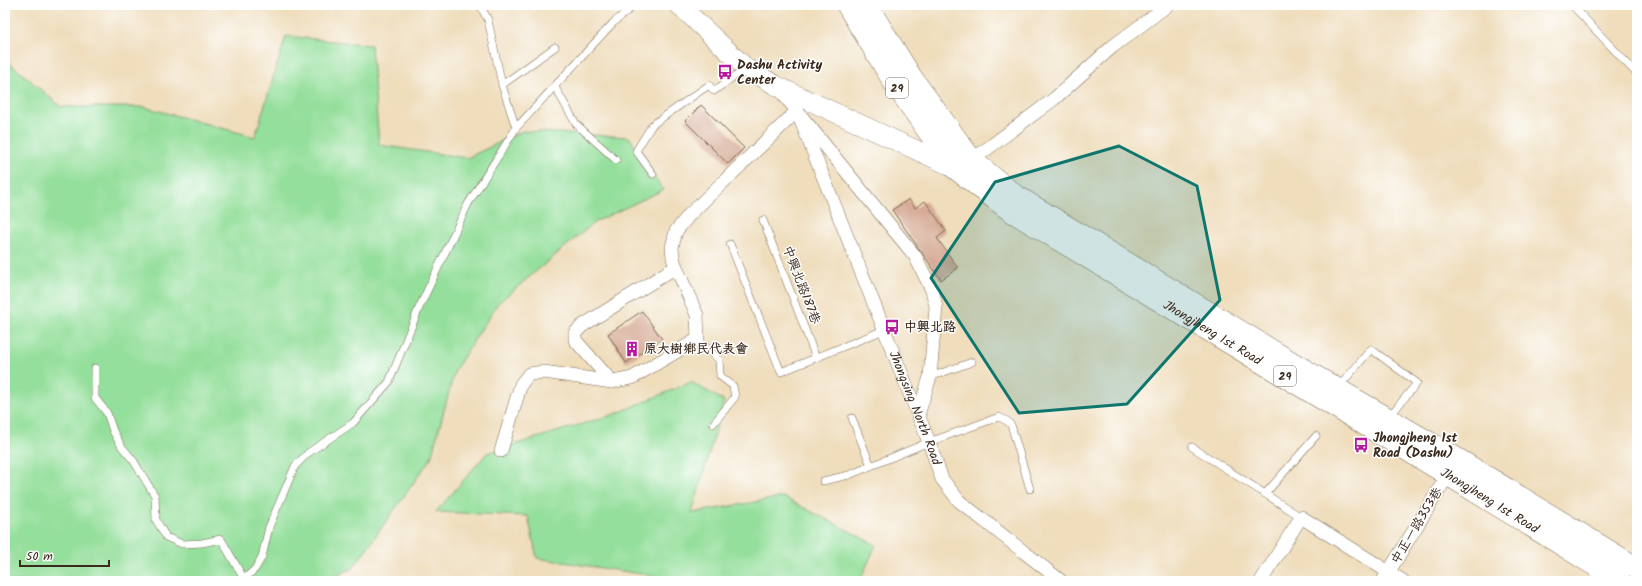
<svg xmlns="http://www.w3.org/2000/svg" width="1642" height="586" font-family="Kalam,'LXGW WenKai TC',sans-serif">
  <style>
    .green { fill: #94df9b; stroke: #68845c }
    .building { fill: #d6aa95 }
    .lines { fill: none; stroke-linecap: round; stroke-linejoin: round }
    .lane-casing { stroke: #7a6955; stroke-width: 8 }
    .street-casing { stroke: #7a6955; stroke-width: 14 }
    .secondary-casing { stroke: #7a6955; stroke-width: 20 }
    .primary-casing { stroke: #7a6955; stroke-width: 22 }
    .lane { stroke: #fff; stroke-width: 7 }
    .street { stroke: #fff; stroke-width: 13 }
    .secondary { stroke: #fff; stroke-width: 19 }
    .primary { stroke: #fff; stroke-width: 21 }
    .marked { fill: #0f766e; fill-opacity: 0.2; stroke: #0f766e; stroke-width: 3; stroke-linejoin: round }
    .labels { text-anchor: middle; dominant-baseline: central; stroke-width: 3; stroke-linejoin: round; paint-order: stroke }
    .shield { fill: #fff; stroke: #766a62; stroke-width: 1 }
    .shield-label { font-size: 12px; font-weight: bold; fill: #3b2a1e }
    .poi-label { font-size: 13px; font-weight: bold; fill: #3b2a1e; stroke: #fff; text-anchor: start }
    .street-label { font-size: 13px; fill: #3b2a1e; stroke: #fff }
  </style>
  <rect width="100%" height="100%" fill="#fff"/>
  <filter id="ink" filterUnits="userSpaceOnUse"><feTurbulence type="fractalNoise" baseFrequency=".025" numOctaves="2"/><feDisplacementMap in="SourceGraphic" scale="8" xChannelSelector="R" yChannelSelector="G"/><feConvolveMatrix kernelMatrix="1 2 1 2 8 2 1 2 1" color-interpolation-filters="sRGB"/></filter>
  <filter id="wash" filterUnits="userSpaceOnUse"><feTurbulence type="fractalNoise" baseFrequency=".012" numOctaves="4" result="noise"/><feDisplacementMap in="SourceGraphic" scale="16" xChannelSelector="R" yChannelSelector="G"/><feGaussianBlur stdDeviation="0.9" result="paint"/><feColorMatrix in="noise" values="0 0 0 0 0 0 0 0 0 0 0 0 0 0 0 0 0 1.4 0 .05"/><feComposite in="paint" operator="in"/></filter>
  <g filter="url(#wash)">
    <rect width="100%" height="100%" fill="#efddbc"/>
    <!-- green -->
    <path class="green" d="M286 36 371 45 379 145 467 158 523 131 629 137 663 190 595 222 498 303 455 370 431 458 353 568 325 581H5V59L61 107H144L255 137Z
      M691 382 724 401 692 513 783 497 876 545 860 581H667V578L537 558 528 516 436 512 487 453 615 414Z"/>
    <g id="blocks">
      <!-- building -->
      <path class="building" d="M701 105 744 148 728 164 685 121Z
        M909 199 915 208 925 201 946 231 937 238 958 268 941 280 892 210Z
        M642 311 662 339 626 363 608 334Z"/>
    </g>
  </g>
  <g filter="url(#ink)">
    <use href="#blocks" fill-opacity="0" stroke="#7a6955" stroke-width="1"/>
    <g class="lines">
      <!-- lane casing -->
      <g class="lane-casing">
        <path id="lane" d="M480 5 488 20 502 85 516 128
          M1572 5 1637 74
          M502 85 555 47
          M555 87 576 124 616 160
          M653 174 636 151 652 125 709 85 714 91 744 69
          M763 220 816 358
          M730 244 781 372 884 330
          M698 339 719 360 720 376 733 386 735 397 713 424
          M95 368V398L107 413 113 431 122 447 133 460 155 496 156 520 166 537 182 544 202 543 221 539 244 579
          M930 377 972 362
          M1338 388 1371 349 1417 383 1389 417
          M852 418 871 466
          M1192 447 1301 517
          M823 481 849 475 929 442 999 417 1007 421 1011 425 1030 489
          M1265 494 1316 436
          M242 581 255 569 262 557 269 527 295 466 308 453 353 423 389 382 419 308 468 204 516 128 613 23 635 5"/>
      </g>
      <!-- street casing -->
      <g class="street-casing">
        <g id="street">
          <path id="s1" d="M779 89 797 111 929 442 942 479 959 501 1061 581"/>
          <path d="M972 160 1054 99 1112 47 1168 5"/>
          <path d="M612 382 575 340V333L582 326 676 267"/>
          <path d="M501 451 521 384 529 374 544 372 612 382 632 378 698 339 697 315 676 267 673 258 672 247 676 231 690 214 797 111 915 256 932 290 936 307 930 377 918 415"/>
          <path d="M1261 581 1301 517 1403 581"/>
          <path d="M1383 581 1451 470"/>
        </g>
      </g>
      <!-- secondary casing -->
      <g class="secondary-casing">
        <path id="secondary" d="M679 5 746 68 775 85 953 167 956 166"/>
      </g>
      <!-- primary casing -->
      <g class="primary-casing">
        <g id="primary">
          <path id="s2" d="M847 5 896 86 953 167 1009 210 1448 475 1620 581"/>
          <path d="M867 5 912 78 972 160 1015 195 1293 363 1458 459 1637 568"/>
        </g>
      </g>
      <!-- lane -->
      <use href="#lane" class="lane"/>
      <!-- street -->
      <use href="#street" class="street"/>
      <!-- secondary -->
      <use href="#secondary" class="secondary"/>
      <!-- primary -->
      <use href="#primary" class="primary"/>
    </g>
  </g>
  <!-- marked area -->
  <path class="marked" d="M1119 146 1197 186 1220 300 1127 404 1019 413 931 278 995 182Z"/>
  <!-- icons -->
  <defs>
    <g id="bus-bare" transform="scale(1.2)"><path d="M-5-6H5V4H4V6H2V4H-2V6H-4V4H-5ZM-3.5-4V0h7V-4ZM-3.5 1.2v1.5H-2V1.2ZM2 1.2v1.5H3.5V1.2Z" fill="#b5179e" stroke="#fff" stroke-width="2.5" paint-order="stroke"/></g>
    <g id="building-bare" transform="scale(1.2)"><path d="M-4-6H4V6H1V3H-1V6H-4ZM-2.5-4.3h1.7v1.8h-1.7ZM.8-4.3h1.7v1.8H.8ZM-2.5-1h1.7V.8h-1.7ZM.8-1h1.7V.8H.8Z" fill="#b5179e" stroke="#fff" stroke-width="2.5" paint-order="stroke"/></g>
  </defs>
  <g fill-rule="evenodd">
    <use href="#bus-bare" x="725" y="72"/>
    <use href="#bus-bare" x="892" y="327"/>
    <use href="#building-bare" x="632" y="349"/>
    <use href="#bus-bare" x="1361" y="445"/>
  </g>
  <g class="labels">
    <!-- shield labels -->
    <g class="shield">
      <rect x="886" y="78" width="22" height="20" rx="3"/>
      <rect x="1274" y="366" width="22" height="20" rx="3"/>
    </g>
    <g class="shield-label">
      <text x="897" y="88">29</text>
      <text x="1285" y="376">29</text>
    </g>
    <!-- poi labels -->
    <g class="poi-label">
      <text x="737" y="65">Dashu Activity<tspan x="737" dy="15">Center</tspan></text>
      <text x="904" y="327">中興北路</text>
      <text x="644" y="349">原大樹鄉民代表會</text>
      <text x="1373" y="438">Jhongjheng 1st<tspan x="1373" dy="15">Road (Dashu)</tspan></text>
    </g>
    <!-- street labels -->
    <g class="street-label">
      <text transform="translate(801 285) rotate(69)">中興北路187巷</text>
      <text stroke="none"><textPath href="#s2" startOffset="502">Jhongjheng 1st Road</textPath></text>
      <text stroke="none"><textPath href="#s1" startOffset="348">Jhongsing North Road</textPath></text>
      <text stroke="none"><textPath href="#s2" startOffset="826">Jhongjheng 1st Road</textPath></text>
      <text transform="translate(1417 526) rotate(-59)">中正一路353巷</text>
    </g>
  </g>
  <!-- margin -->
  <rect width="1642" height="586" fill="none" stroke="#fff" stroke-width="20"/>
  <!-- scale -->
  <path d="M20 560v6h89v-6" fill="none" stroke="#3b2a1e" stroke-width="2"/>
  <text x="26" y="560" font-size="12" fill="#3b2a1e" stroke="#ffffff" stroke-width="3" paint-order="stroke">50 m</text>
</svg>
